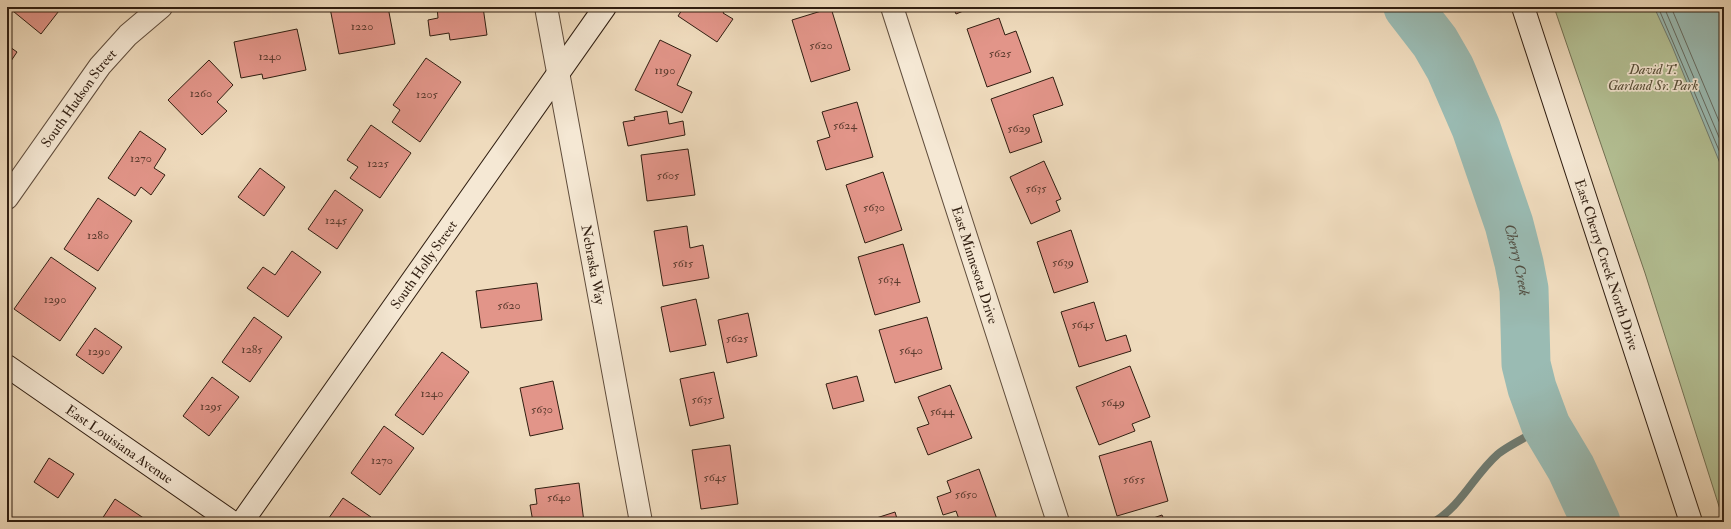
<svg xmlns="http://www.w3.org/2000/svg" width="1731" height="529" font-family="'IM FELL Double Pica',serif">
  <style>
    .green { fill: #b4c195; stroke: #727053 }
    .water { fill: #9abbb3; stroke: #707c72 }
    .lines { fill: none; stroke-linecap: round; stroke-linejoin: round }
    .shore { stroke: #656c62; stroke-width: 1 }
    .stream { stroke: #707c72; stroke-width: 8 }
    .river { stroke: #9abbb3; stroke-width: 49 }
    .building { fill: #e29589; stroke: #301e11 }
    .street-casing { stroke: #604d3c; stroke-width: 24 }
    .secondary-casing { stroke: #301e11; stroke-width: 24 }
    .street { stroke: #f5e8d4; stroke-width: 22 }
    .secondary { stroke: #f5e8d4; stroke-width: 22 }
    .labels { text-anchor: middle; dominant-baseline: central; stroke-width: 3.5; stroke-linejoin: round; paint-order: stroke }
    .number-label { font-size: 12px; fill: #5c3c2f }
    .park-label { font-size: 14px; font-style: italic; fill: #584f39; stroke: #f5e8d4 }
    .street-label { font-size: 14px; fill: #301e11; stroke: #f5e8d4 }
    .water-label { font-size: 15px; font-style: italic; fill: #504d42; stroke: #f5e8d4 }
  </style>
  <rect width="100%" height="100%" fill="#efdbbd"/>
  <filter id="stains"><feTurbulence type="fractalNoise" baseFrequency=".005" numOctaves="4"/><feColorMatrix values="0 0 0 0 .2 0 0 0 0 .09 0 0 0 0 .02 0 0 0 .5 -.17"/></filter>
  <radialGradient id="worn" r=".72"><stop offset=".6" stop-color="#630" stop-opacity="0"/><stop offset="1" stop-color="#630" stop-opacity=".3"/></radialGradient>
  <!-- green -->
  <path class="green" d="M1554 7H1724V522L1645 273Z"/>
  <!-- water -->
  <path class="water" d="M1654 7H1724V173L1672 46Z"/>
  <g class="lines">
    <!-- shore -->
    <path class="shore" d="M1658 7 1724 162
      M1664 7 1724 149
      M1671 7 1724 133"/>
    <!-- stream -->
    <path class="stream" d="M1434 522C1462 505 1474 475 1498 454 1509 445 1532 434 1546 426"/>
    <!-- river -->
    <path class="river" id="s1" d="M1408 7 1435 42 1450 68 1476 128 1509 224 1519 263 1524 289 1526 364 1532 388 1546 426 1571 468 1596 522"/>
  </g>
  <!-- building -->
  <path class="building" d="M8 7H62L41 34Z
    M388 7 395 44 339 54 330 8Z
    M437 7H483L487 35 450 40 449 33 430 36 428 20 438 18Z
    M684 7H727L723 13 733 19 717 42 678 16Z
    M953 7H973L956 14Z
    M831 8 850 70 811 82 792 20Z
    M999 18 1005 35 1016 31 1031 72 987 87 967 29Z
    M297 29 306 70 263 79 262 74 241 78 234 42Z
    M660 40 691 55 677 85 692 92 682 113 635 90Z
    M7 45 17 52 7 67Z
    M426 58 461 82 420 142 392 122 400 110 393 105Z
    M209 60 233 85 217 102 227 111 202 135 168 100Z
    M1053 77 1063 105 1033 115 1042 142 1010 153 991 99Z
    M857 102 873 157 826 170 817 141 830 137 822 112Z
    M667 111 669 124 683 121 685 135 628 146 623 122 635 120 634 117Z
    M371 125 411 153 380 198 350 178 358 167 347 160Z
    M140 131 166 149 154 168 165 175 151 195 141 187 135 196 108 178Z
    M688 149 695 195 647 201 641 155Z
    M1044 161 1061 199 1056 201 1060 211 1031 224 1010 177Z
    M260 168 285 187 264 216 238 197Z
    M883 172 902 230 865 243 846 185Z
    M335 190 363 210 337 249 308 229Z
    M98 198 132 221 98 271 64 249Z
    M687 226 690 248 703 245 709 278 663 286 654 231Z
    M1071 230 1088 282 1054 293 1037 242Z
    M903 244 920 302 875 315 858 257Z
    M292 251 321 272 288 317 247 288 263 267 275 275Z
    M51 257 96 288 60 341 14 309Z
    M537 283 542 320 481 328 476 291Z
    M696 299 706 345 670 352 661 307Z
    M1094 302 1106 341 1126 335 1131 351 1079 367 1061 312Z
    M748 313 757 356 727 363 718 320Z
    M254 317 282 337 250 382 222 362Z
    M927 317 942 369 895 383 879 330Z
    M95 328 122 347 103 374 76 355Z
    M442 352 469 372 423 435 395 415Z
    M1130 366 1150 417 1132 424 1135 431 1099 445 1076 387Z
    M714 372 724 418 690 426 680 379Z
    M857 376 864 401 833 409 826 384Z
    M212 377 239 397 209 436 183 416Z
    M553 381 563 429 530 436 520 388Z
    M950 385 972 438 928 455 917 428 929 424 918 397Z
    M384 426 414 448 380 495 351 473Z
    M1151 441 1168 501 1117 516 1099 456Z
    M730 445 738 504 701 509 692 450Z
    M49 458 74 474 58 498 34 482Z
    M979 469 998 522H960L956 511 943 515 937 497 951 492 947 481Z
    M579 483 584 522H533L530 505 537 504 535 489Z
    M343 498 371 517 367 522H326Z
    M115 499 145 519 143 522H100Z
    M895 512 898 522H864Z
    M1162 515 1165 522H1142Z"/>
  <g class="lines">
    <!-- street casing -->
    <g class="street-casing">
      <g id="street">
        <path id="s2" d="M546 7 641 522"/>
        <path id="s3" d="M892 7 1058 522"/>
        <path id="s4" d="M7 198 100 66 128 35 161 7"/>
      </g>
    </g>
    <!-- secondary casing -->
    <g class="secondary-casing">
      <g id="secondary">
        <path id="s5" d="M1523 7 1691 522"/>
        <path id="s6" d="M7 366 232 522"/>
        <path id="s7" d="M242 522 605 7"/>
      </g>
    </g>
    <!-- street -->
    <use href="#street" class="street"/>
    <!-- secondary -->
    <use href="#secondary" class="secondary"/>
  </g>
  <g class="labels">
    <!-- number labels -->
    <g class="number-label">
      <text x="362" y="26">1220</text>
      <text x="821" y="45">5620</text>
      <text x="1000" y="53">5625</text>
      <text x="270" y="56">1240</text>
      <text x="665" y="70">1190</text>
      <text x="201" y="93">1260</text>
      <text x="427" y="94">1205</text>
      <text x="845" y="125">5624</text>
      <text x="1019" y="128">5629</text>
      <text x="141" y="158">1270</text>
      <text x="378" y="163">1225</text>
      <text x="668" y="175">5605</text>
      <text x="1036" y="188">5635</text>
      <text x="874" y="207">5630</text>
      <text x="336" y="220">1245</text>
      <text x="98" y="235">1280</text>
      <text x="1063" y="262">5639</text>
      <text x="683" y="263">5615</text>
      <text x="889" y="279">5634</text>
      <text x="55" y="299">1290</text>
      <text x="509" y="305">5620</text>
      <text x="1083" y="324">5645</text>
      <text x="737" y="338">5625</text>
      <text x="252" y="349">1285</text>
      <text x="911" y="350">5640</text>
      <text x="99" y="351">1290</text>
      <text x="432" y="393">1240</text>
      <text x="702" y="399">5635</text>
      <text x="1113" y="402">5649</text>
      <text x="211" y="406">1295</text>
      <text x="542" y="409">5630</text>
      <text x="942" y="411">5644</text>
      <text x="382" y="460">1270</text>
      <text x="715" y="477">5645</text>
      <text x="1134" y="479">5655</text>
      <text x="966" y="494">5650</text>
      <text x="559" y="497">5640</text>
    </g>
    <!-- park labels -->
    <g class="park-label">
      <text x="1653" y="69">David T.<tspan x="1653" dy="16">Garland Sr. Park</tspan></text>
    </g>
    <!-- street labels -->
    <g class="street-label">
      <text stroke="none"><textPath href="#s4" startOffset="123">South Hudson Street</textPath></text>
      <text stroke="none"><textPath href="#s7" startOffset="315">South Holly Street</textPath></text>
      <text stroke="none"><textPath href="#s2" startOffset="262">Nebraska Way</textPath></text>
      <text stroke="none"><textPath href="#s3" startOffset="271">East Minnesota Drive</textPath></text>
      <text stroke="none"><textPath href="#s5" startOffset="271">East Cherry Creek North Drive</textPath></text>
      <text stroke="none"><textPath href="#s6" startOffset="137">East Louisiana Avenue</textPath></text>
    </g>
    <!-- water labels -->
    <g class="water-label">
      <text stroke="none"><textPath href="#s1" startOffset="278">Cherry Creek</textPath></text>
    </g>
  </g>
  <!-- margin -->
  <rect width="1731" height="529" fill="none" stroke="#efdbbd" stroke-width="24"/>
  <rect x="8" y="8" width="1715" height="513" fill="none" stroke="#301e11" stroke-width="2"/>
  <rect x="12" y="12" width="1707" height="505" fill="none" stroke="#301e11"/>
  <rect width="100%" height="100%" filter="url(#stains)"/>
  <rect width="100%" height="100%" fill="url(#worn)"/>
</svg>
